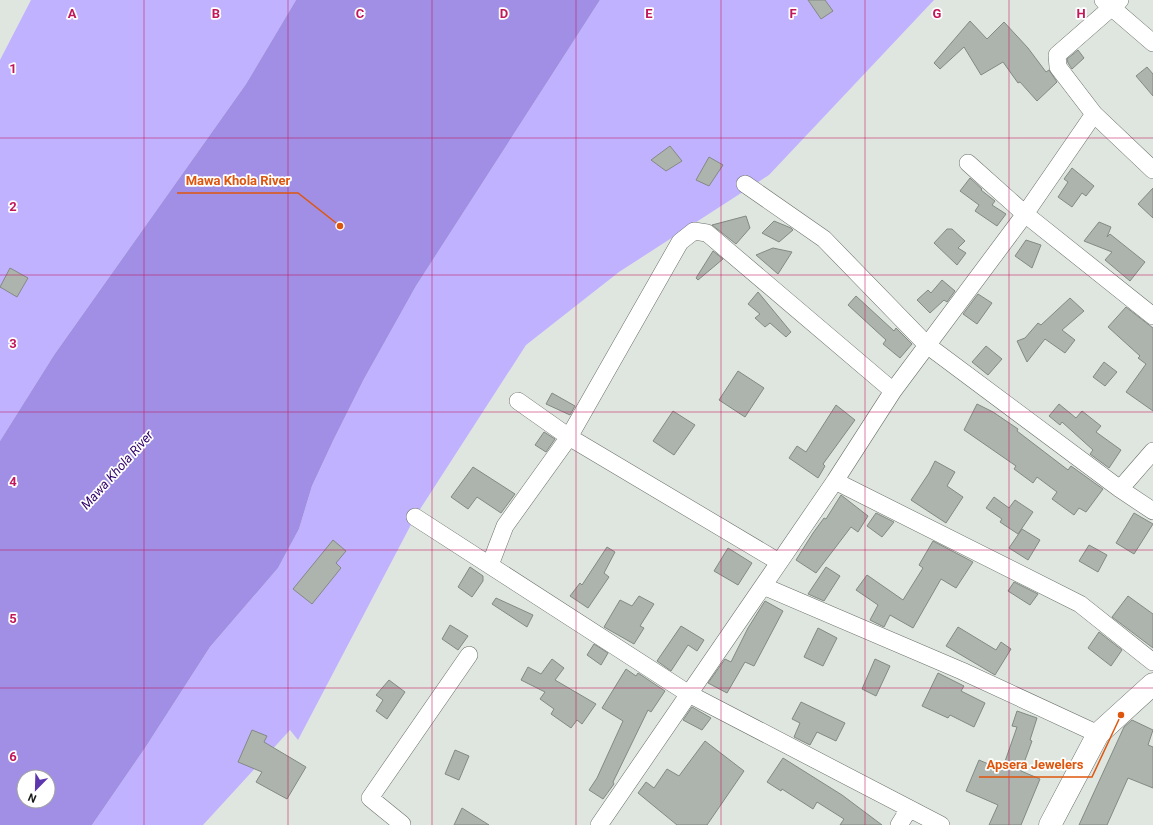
<svg xmlns="http://www.w3.org/2000/svg" width="1153" height="825" font-family="Roboto,sans-serif">
  <style>
    .green { fill: #c1b2ff }
    .water { fill: #a18fe5; fill-rule: evenodd }
    .building { fill: #adb3ad; stroke: #838983 }
    .lines { fill: none; stroke-linecap: round; stroke-linejoin: round }
    .minor-casing { stroke: #696f69; stroke-width: 18 }
    .primary-casing { stroke: #696f69; stroke-width: 23 }
    .minor { stroke: #fff; stroke-width: 17 }
    .primary { stroke: #fff; stroke-width: 22 }
    .grid { fill: none; stroke: #c2185b; stroke-width: 1; stroke-opacity: 0.55 }
    .labels { text-anchor: middle; dominant-baseline: central; stroke-width: 3.5; stroke-linejoin: round; paint-order: stroke }
    .water-label { font-size: 13px; font-style: italic; fill: #31016c; stroke: #fff }
    .grid-label { font-size: 13px; text-anchor: middle; font-weight: bold; fill: #c2185b; stroke: #fff; stroke-width: 3.5; stroke-linejoin: round; paint-order: stroke }
    .leader { fill: none; stroke: #de560d; stroke-width: 1.5 }
    .callout-dot { fill: #de560d; stroke: #fff; stroke-width: 1.5 }
    .callout-label { font-size: 13px; text-anchor: middle; font-weight: bold; fill: #de560d; stroke: #fff; stroke-width: 3.5; stroke-linejoin: round; paint-order: stroke }
  </style>
  <rect width="100%" height="100%" fill="#dfe6df"/>
  <!-- green -->
  <path class="green" d="M31 0H296L246 84 54 355 0 441V60Z
    M600 0H934L769 175 619 272 526 345 415 517 298 740 290 730 203 825H92L145 748 210 647 278 568 299 529 312 486 333 441 364 379 416 286Z"/>
  <!-- water -->
  <path class="water" d="M296 0H600L416 286 364 379 333 441 312 486 299 529 278 568 210 647 145 748 92 825H0V441L54 355 246 84ZM24 777H48V801H24Z"/>
  <!-- building -->
  <path class="building" d="M808 0H825L833 11 821 19Z
    M970 21 987 39 1004 22 1028 48 1046 72 1049 70 1057 82 1037 101 1020 82 1018 83 1003 62 981 75 964 47 940 69 934 63Z
    M1078 50 1084 58 1072 69 1068 63 1067 59Z
    M1147 67 1153 74V96L1136 76Z
    M670 146 682 161 666 171 651 160Z
    M709 157 723 165 709 186 696 180Z
    M1072 168 1094 186 1086 196 1082 193 1072 207 1058 197 1068 182 1064 179Z
    M970 178 982 189 981 190 995 201 992 205 1006 214 997 226 975 211 979 205 960 191Z
    M1153 188V218L1138 204Z
    M746 216 750 228 736 244 712 225Z
    M774 221 791 228 793 230 779 242 762 233Z
    M1099 222 1111 227 1107 237 1110 234 1145 262 1130 281 1105 260 1112 252 1084 241Z
    M947 229H952L965 241 958 248 966 253 957 265 934 243Z
    M1026 240 1041 245 1032 268 1015 256Z
    M773 248 792 252 778 274 756 255Z
    M713 251 723 259 698 280 696 278Z
    M10 268 28 278 17 297 0 287Z
    M942 280 955 291 947 302 944 300 930 313 917 300 928 290 931 293Z
    M758 292 791 332 786 337 770 323 765 327 755 318 760 314 748 304Z
    M978 294 992 303 977 324 963 314Z
    M856 296 894 331 896 328 912 344 900 358 883 344 886 340 848 305Z
    M1070 298 1084 311 1062 330 1075 340 1065 353 1045 339 1027 362 1017 341 1025 338 1038 323 1041 325Z
    M1126 307 1153 328V411L1126 392 1146 364 1138 358 1140 356 1108 327Z
    M986 346 1002 359 988 375 972 362Z
    M1104 362 1117 372 1105 386 1093 377Z
    M738 371 764 388 745 417 719 400Z
    M552 393 575 406 570 415 546 404Z
    M977 404 993 412 1018 429 1017 431 1068 470 1071 466 1103 489 1086 512 1079 508 1074 515 1052 499 1057 492 1037 477 1033 483 1014 469 1016 466 964 430Z
    M1059 404 1076 418 1082 411 1101 426 1096 432 1121 450 1109 468 1090 454 1093 450 1062 422 1060 425 1049 416Z
    M836 405 855 420 823 464 825 466 818 478 789 458 797 446 806 452Z
    M673 411 695 425 674 455 653 441Z
    M544 432 555 439 546 452 535 445Z
    M935 461 955 472 947 486 963 497 946 523 911 500 929 473Z
    M473 467 515 494 501 513 477 497 468 509 451 497Z
    M841 495 868 516 858 532 851 527 816 573 796 560 813 533 824 518 826 519Z
    M994 497 1009 508 1015 500 1033 512 1018 534 1000 522 1002 519 986 508Z
    M876 513 894 522 882 537 867 526Z
    M1134 513 1153 524 1134 554 1116 543Z
    M1022 529 1040 540 1028 560 1009 548Z
    M333 540 346 551 336 563 341 568 312 604 293 589Z
    M933 541 973 562 956 588 941 579 913 628 890 615 884 627 870 620 878 605 856 590 867 575 903 600 923 568 919 565Z
    M1089 545 1107 555 1098 572 1079 561Z
    M607 547 615 552 604 573 609 577 588 608 570 596 580 583 582 585Z
    M728 548 752 563 738 585 714 571Z
    M470 567 483 576V581L472 597 458 587Z
    M826 567 840 576 824 601 808 594Z
    M1014 582 1038 594 1030 605 1008 591Z
    M639 596 654 604 640 626 644 628 634 644 604 627 620 600 632 606Z
    M1128 596 1153 614V648L1112 617Z
    M496 598 533 615 527 627 492 604Z
    M765 601 783 611 754 666 745 662 727 693 708 683 725 659 731 662 748 628Z
    M450 625 468 636 458 650 442 639Z
    M681 626 704 640 697 651 688 645 671 671 657 661Z
    M958 627 996 650 1001 642 1011 649 995 675 946 646Z
    M818 628 837 638 823 666 804 657Z
    M1099 632 1122 650 1111 666 1088 648Z
    M594 644 608 653 601 665 587 655Z
    M552 659 564 668 555 680 596 704 582 724 577 720 571 728 551 714 554 709 540 699 545 692 521 680 528 667 541 674Z
    M875 659 890 666 876 696 862 689Z
    M626 669 636 676 638 673 665 691 651 712 648 710 613 782 614 784 603 799 589 790 597 778 623 721 602 708Z
    M938 673 964 686 961 691 985 703 974 727 950 715 948 718 922 706Z
    M389 680 405 692 387 719 376 711 383 700 376 695Z
    M801 702 845 723 836 741 817 732 810 745 794 737 800 723 792 719Z
    M692 707 711 718 702 730 683 720Z
    M1017 711 1037 718 1030 740 1032 741 1021 771 1040 779 1021 825H989L998 805 966 791 979 760 1002 770 1017 727 1012 726Z
    M1132 720 1153 730 1148 745 1153 747V788L1128 778 1107 825H1079L1124 727Z
    M252 730 267 736 264 742 306 767 287 799 256 782 262 772 238 762Z
    M705 741 744 771 707 825H677L638 793 646 782 654 788 667 769 679 776Z
    M455 750 469 756 459 780 445 774Z
    M783 758 842 795 882 825H840L844 819 817 802 813 809 782 789 781 791 767 782Z
    M462 808 489 825H454Z"/>
  <g class="lines">
    <!-- minor casing -->
    <g class="minor-casing">
      <path id="minor" d="M1103 0 1153 43
        M1120 0 1057 55 1058 67 1094 114 1153 170
        M968 163 1025 214 1153 316
        M745 184 824 239 927 345 1120 489 1153 511
        M518 401 569 437 680 242 694 231 707 233 893 391
        M835 481 1080 604 1153 662
        M1120 489 1153 451
        M415 517 689 694 941 825
        M490 565 505 526 569 437 779 562
        M763 586 962 671 1098 734
        M402 824 370 798 469 655
        M599 825 835 481 893 391 1025 214 1094 114
        M899 825 909 809"/>
    </g>
    <!-- primary casing -->
    <g class="primary-casing">
      <path id="primary" d="M1050 825 1098 734 1153 684"/>
    </g>
    <!-- minor -->
    <use href="#minor" class="minor"/>
    <!-- primary -->
    <use href="#primary" class="primary"/>
  </g>
  <!-- grid -->
  <path class="grid" d="M144 0V825M288 0V825M432 0V825M576 0V825M721 0V825M865 0V825M1009 0V825M0 138H1153M0 275H1153M0 412H1153M0 550H1153M0 688H1153"/>
  <g class="labels">
    <!-- water labels -->
    <g class="water-label">
      <text transform="translate(117 470) rotate(-48)">Mawa Khola River</text>
    </g>
  </g>
  <g class="grid-label">
    <text x="72" y="18">A</text>
    <text x="216" y="18">B</text>
    <text x="360" y="18">C</text>
    <text x="504" y="18">D</text>
    <text x="649" y="18">E</text>
    <text x="793" y="18">F</text>
    <text x="937" y="18">G</text>
    <text x="1081" y="18">H</text>
    <text x="13" y="73">1</text>
    <text x="13" y="211">2</text>
    <text x="13" y="348">3</text>
    <text x="13" y="486">4</text>
    <text x="13" y="623">5</text>
    <text x="13" y="761">6</text>
  </g>
  <!-- callouts -->
  <path class="leader" d="M340 226L298 193H177M1121 715L1092 777H979"/>
  <g class="callout-dot">
    <circle cx="340" cy="226" r="4"/>
    <circle cx="1121" cy="715" r="4"/>
  </g>
  <g class="callout-label">
    <text x="238" y="185">Mawa Khola River</text>
    <text x="1035" y="769">Apsera Jewelers</text>
  </g>
  <!-- north arrow -->
  <g transform="translate(36 789) rotate(203)"><circle r="19" fill="#ffffff" stroke="#a2a3a2"/>
  <path d="M0-3L7 15L0 10L-7 15Z" fill="#5e37af"/>
  <text y="-6" font-size="11" font-weight="bold" text-anchor="middle" fill="#171917">N</text>
  </g>
</svg>
